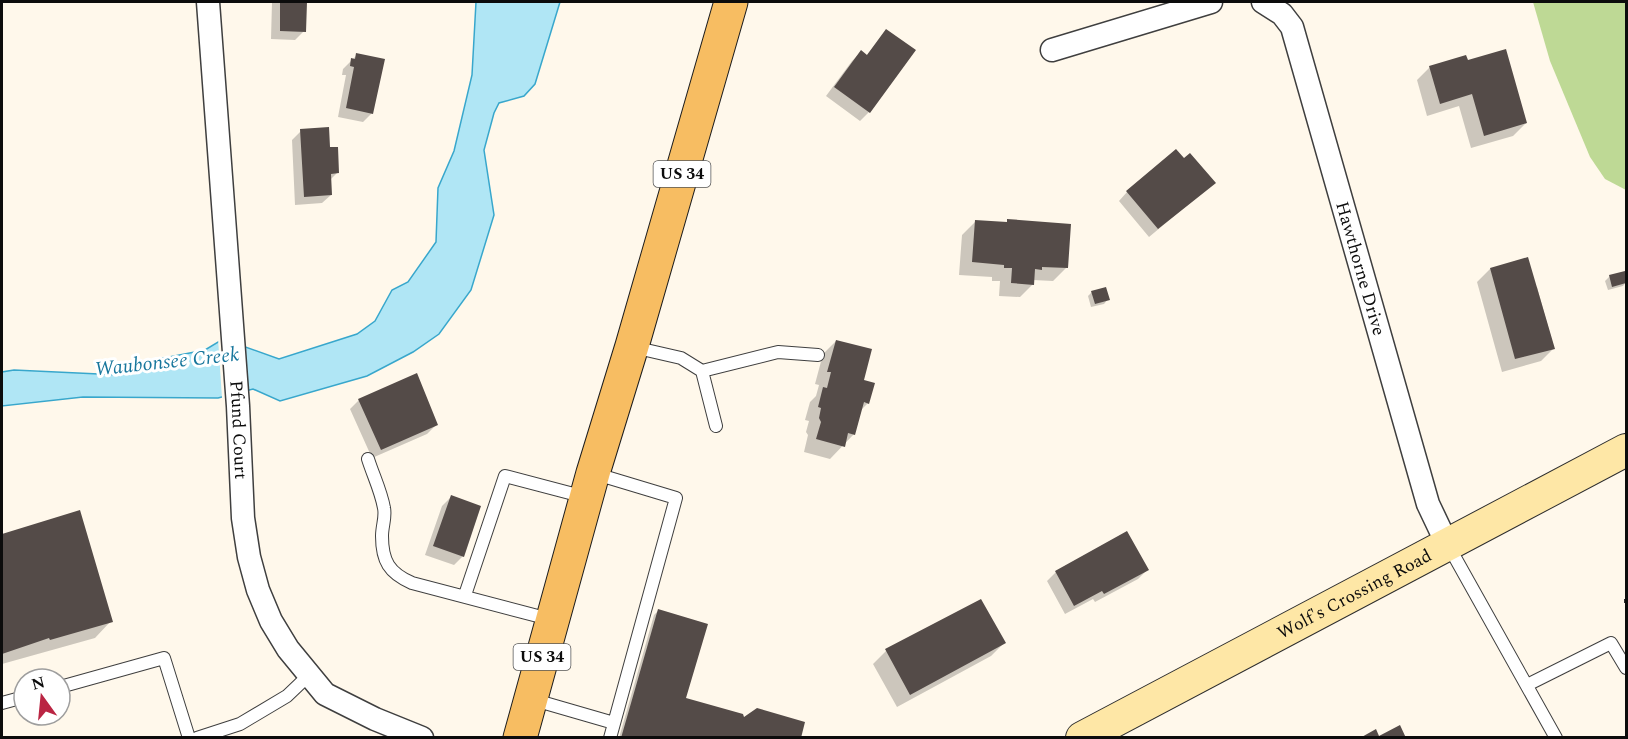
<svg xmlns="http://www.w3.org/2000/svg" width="1628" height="739" font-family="Spectral,serif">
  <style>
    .forest { fill: #bed995 }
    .water { fill: #b0e6f5; stroke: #38a7cc; stroke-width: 1.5 }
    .pier { fill: #fff8eb }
    .shadow { fill: #0003 }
    .building { fill: #544b48 }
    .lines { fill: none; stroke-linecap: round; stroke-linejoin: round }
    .lane-casing { stroke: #3f3f3f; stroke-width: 14 }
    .street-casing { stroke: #3f3f3f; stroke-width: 25 }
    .secondary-casing { stroke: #2e2e2e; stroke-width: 34 }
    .primary-casing { stroke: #1d1d1d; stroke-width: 35 }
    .path { stroke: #2e2e2e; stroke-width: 4; stroke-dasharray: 6 3; stroke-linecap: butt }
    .lane { stroke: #fff; stroke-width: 12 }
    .street { stroke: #fff; stroke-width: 22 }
    .secondary { stroke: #fee7a6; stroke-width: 32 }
    .primary { stroke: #f7bd62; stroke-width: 33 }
    .labels { text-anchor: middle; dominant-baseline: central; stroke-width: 6; stroke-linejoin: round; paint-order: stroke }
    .shield { fill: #fff; stroke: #555; stroke-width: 1.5 }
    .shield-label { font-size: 16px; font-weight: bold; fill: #0c0c0c }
    .street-label { font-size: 18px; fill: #0c0c0c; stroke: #fff }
    .water-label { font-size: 20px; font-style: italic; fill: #17769c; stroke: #fff }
  </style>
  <rect width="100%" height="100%" fill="#fff8eb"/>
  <!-- forest -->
  <path class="forest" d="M1533 2H1626V190L1605 179 1590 157 1550 61Z"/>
  <!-- water -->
  <path class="water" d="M476 2H560L535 84 524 96 499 103 494 113 484 150 494 215 471 290 439 334 413 352 367 376 280 401 253 389 218 398 83 397 2 406V372L14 370 120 375 159 359 205 350 223 339 279 359 357 334 375 321 392 290 408 282 436 242 438 188 454 151 472 75Z"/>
  <!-- pier -->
  <path class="pier" d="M222 336 230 398H222L218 338Z"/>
  <!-- shadow -->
  <path class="shadow" d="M272 2H305L304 31 295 40 271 39Z
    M886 31 869 112 860 121 826 96 852 61 861 52 866 56Z
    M357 55 372 113 363 122 338 117 346 75H342L343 69Z
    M1467 62 1526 123 1513 136 1471 148 1459 106 1427 116 1417 80 1430 67Z
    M301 131 328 149 338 172 330 180 331 195 322 203 295 205 292 140Z
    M1183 160 1214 183 1149 237 1119 201 1127 192Z
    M1008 221 1067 267 1053 281 1033 280V284L1020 297 999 296 1000 281H992V277L959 275 962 235 975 222 1005 224Z
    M1490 269 1537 287 1554 348 1541 361 1502 372 1477 282Z
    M1624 273 1626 282 1623 286 1608 290 1605 281 1610 276Z
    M1092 292 1108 299 1104 304 1091 307 1088 296Z
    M836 341 862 381 868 403 861 410 854 434 830 459 804 452 808 435 806 432 809 421 805 420 810 402 816 396 819 385 815 384 823 354Z
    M359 400 436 425 427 434 372 458 350 409Z
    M451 497 463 556 454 565 425 555 442 506Z
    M79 512 111 621 95 638 2 664V535Z
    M1147 570 1138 579 1095 602 1093 599 1065 614 1047 581 1056 572Z
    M658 611 684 699 799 738H619L654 615Z
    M1004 643 991 656 897 707 873 664 886 651Z"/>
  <!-- building -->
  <path class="building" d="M280 2H307L306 32 280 31Z
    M886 29 916 50 870 113 834 87 861 50 867 55Z
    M1506 49 1527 123 1484 136 1472 94 1440 104 1429 66 1466 55 1468 60Z
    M356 53 385 59 373 114 346 108 354 67 350 66 351 58 355 59Z
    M329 127 330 147H338L339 173 331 174 332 195 304 197 300 129Z
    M1176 149 1184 158 1190 153 1216 183 1158 229 1126 191Z
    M1007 219 1071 224 1068 268 1042 267V270L1035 269 1034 285 1011 283 1012 268H1004V265L972 262 975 220 1007 222Z
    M1528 257 1555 349 1515 359 1490 268Z
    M1625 271 1626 283 1612 287 1609 275Z
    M1106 287 1110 300 1095 304 1091 291Z
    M836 340 872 349 864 380 875 383 869 404 864 402 855 435 848 433 845 447 816 439 821 422 819 418 821 408 818 407 823 387 827 388 831 372H827Z
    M417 373 438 425 381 450 358 399Z
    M451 495 481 506 464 557 433 546Z
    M80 510 113 622 50 640 49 638 2 654V534Z
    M1127 531 1149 570 1104 594 1102 591 1074 606 1055 571Z
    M981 599 1006 643 910 695 885 649Z
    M658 609 708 624 686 698 743 714 744 717 757 708 805 722 801 738H621Z
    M1400 725 1406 738H1360L1376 729 1379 736Z"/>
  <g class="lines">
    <!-- lane casing -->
    <g class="lane-casing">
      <path id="lane" d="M633 347 681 358 702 371 716 426
        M702 371 778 352 818 355
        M368 459C373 475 381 491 384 508 386 517 382 526 382 536 382 561 389 573 412 583L553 620
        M593 473 676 498 610 738
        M1448 545 1556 738
        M465 595 505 476 585 497
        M1527 685 1611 643 1626 668
        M60 687 164 658 189 738
        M531 699 614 723
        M2 703 24 697
        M197 738 240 724 287 696 309 675"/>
    </g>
    <!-- street casing -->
    <g class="street-casing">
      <g id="street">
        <path id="s1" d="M208 2 238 406 243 518 249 557 258 590 271 621 288 649 325 694 375 719 422 738"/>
        <path id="s2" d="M1263 2 1282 14 1292 27 1428 504 1447 544"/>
        <path d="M1052 50 1211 2"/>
      </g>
    </g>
    <!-- secondary casing -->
    <g class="secondary-casing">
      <g id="secondary">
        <path id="s3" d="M1082 738 1626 450"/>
      </g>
    </g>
    <!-- primary casing -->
    <g class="primary-casing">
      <path id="primary" d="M520 738 593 473 632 346 731 2"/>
    </g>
    <!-- path -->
    <path class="path" d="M1626 599V603"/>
    <!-- lane -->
    <use href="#lane" class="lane"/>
    <!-- street -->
    <use href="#street" class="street"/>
    <!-- secondary -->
    <use href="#secondary" class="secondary"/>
    <!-- primary -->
    <use href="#primary" class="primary"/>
  </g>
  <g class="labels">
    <!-- shield labels -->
    <g class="shield">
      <rect x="653.5" y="161" width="57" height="26" rx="4.5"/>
      <rect x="513.5" y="644" width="57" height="26" rx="4.5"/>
    </g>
    <g class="shield-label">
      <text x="682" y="174">US 34</text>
      <text x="542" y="657">US 34</text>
    </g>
    <!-- street labels -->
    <g class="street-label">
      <text stroke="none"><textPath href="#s2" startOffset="290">Hawthorne Drive</textPath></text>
      <text stroke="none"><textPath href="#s1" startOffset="429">Pfund Court</textPath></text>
      <text stroke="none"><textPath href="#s3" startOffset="308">Wolf's Crossing Road</textPath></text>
    </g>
    <!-- water labels -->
    <g class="water-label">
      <text transform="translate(167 362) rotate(-6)">Waubonsee Creek</text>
    </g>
  </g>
  <!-- border -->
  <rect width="1628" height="739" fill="none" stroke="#0c0c0c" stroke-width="6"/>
  <!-- north arrow -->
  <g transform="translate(42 697) rotate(345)"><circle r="28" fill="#ffffff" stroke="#9e9e9e" stroke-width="1.5"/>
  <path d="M0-4.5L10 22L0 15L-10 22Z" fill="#ba2543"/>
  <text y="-9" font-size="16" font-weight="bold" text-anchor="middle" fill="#0c0c0c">N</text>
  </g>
</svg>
